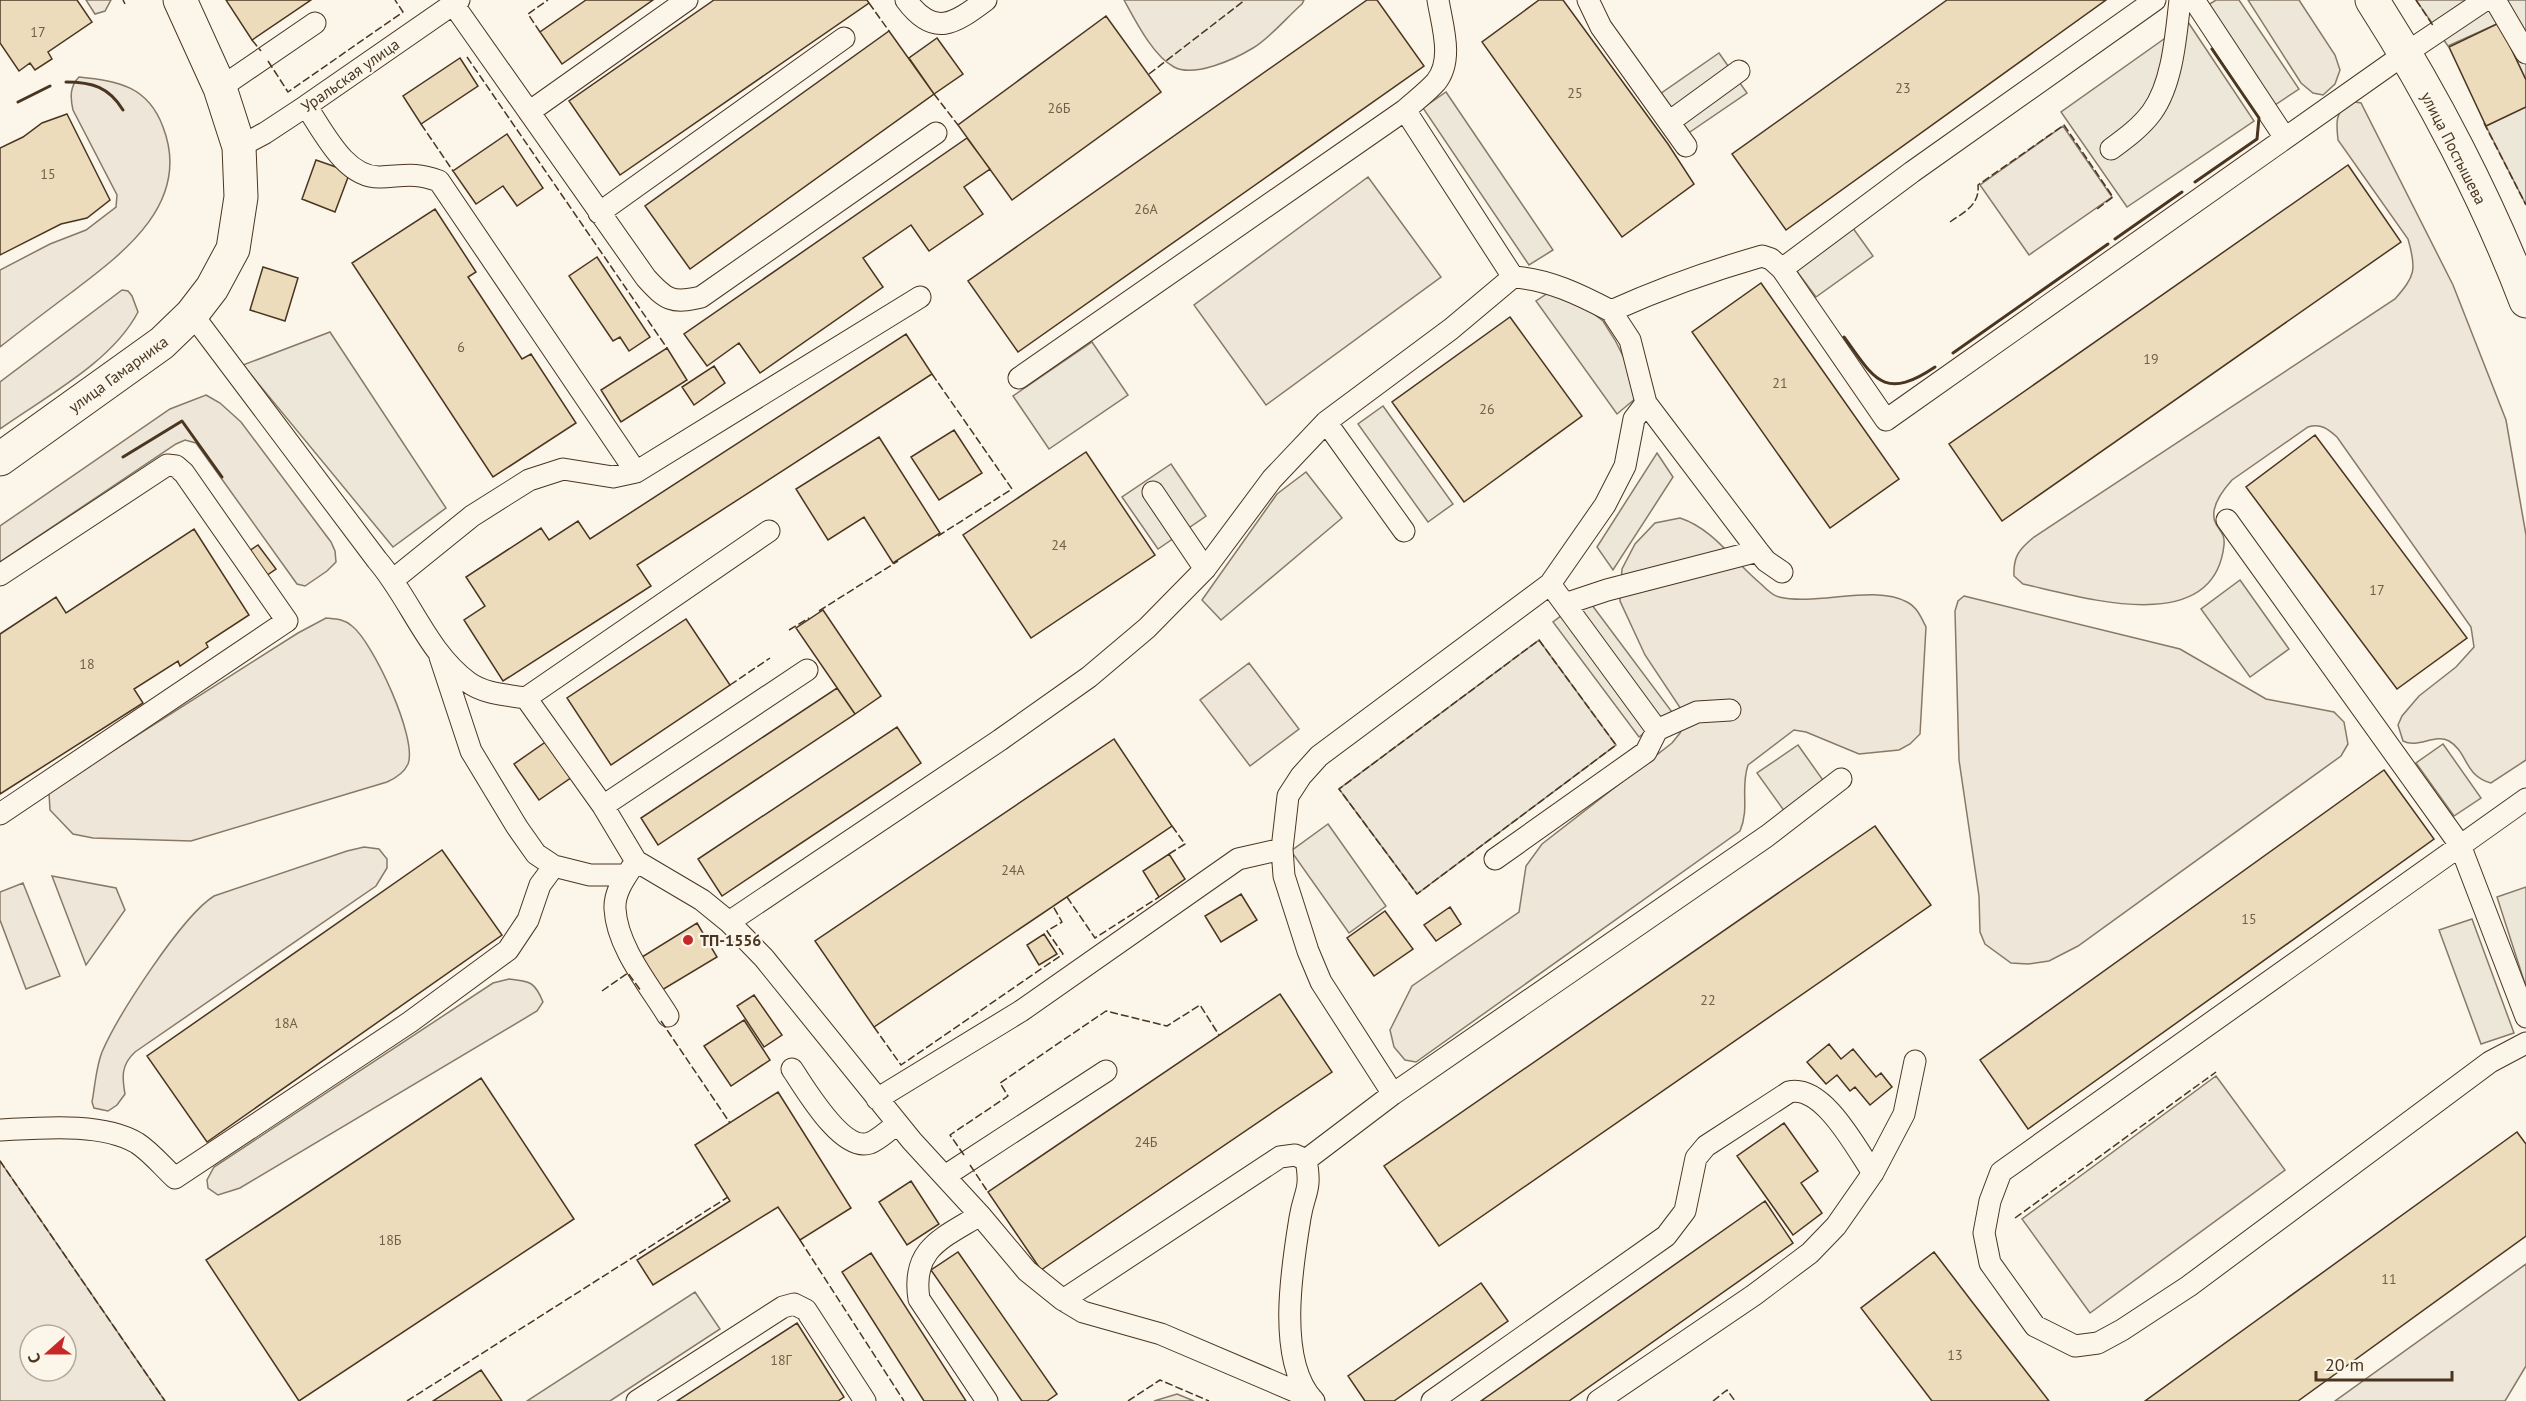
<svg xmlns="http://www.w3.org/2000/svg" width="2526" height="1401" font-family="'PT Sans',sans-serif">
  <style>
    .green { fill: #ede6d9; stroke: #887966; stroke-width: 1.5; fill-rule: evenodd }
    .parking { fill: #ede7d9; stroke: #887966; stroke-width: 1.5 }
    .building { fill: #ecdcbc; stroke: #4a3520; stroke-width: 1.5 }
    .lines { fill: none; stroke-linecap: round; stroke-linejoin: round }
    .service-casing { stroke: #4a3520; stroke-width: 23 }
    .minor-casing { stroke: #4a3520; stroke-width: 35 }
    .primary-casing { stroke: #4a3520; stroke-width: 35 }
    .service { stroke: #fbf6e9; stroke-width: 21 }
    .minor { stroke: #fbf6e9; stroke-width: 33 }
    .primary { stroke: #fbf6e9; stroke-width: 33 }
    .fence { stroke: #4a3520; stroke-width: 1.5; stroke-dasharray: 8 3; stroke-linecap: butt }
    .wall { stroke: #4a3520; stroke-width: 3 }
    .poi-dot { fill: #c62828; stroke: #fbf6e9; stroke-width: 2 }
    .labels { text-anchor: middle; dominant-baseline: central; stroke-width: 4.5; stroke-linejoin: round; paint-order: stroke }
    .number-label { font-size: 14px; fill: #725f47 }
    .street-label { font-size: 16px; fill: #4a3520; stroke: #fbf6e9 }
    .poi-label { font-size: 16px; font-weight: bold; fill: #4a3520; stroke: #fbf6e9; text-anchor: start }
  </style>
  <rect width="100%" height="100%" fill="#fbf6e9"/>
  <!-- green -->
  <path class="green" d="M86 0H111L105 11 95 14Z
    M1124 0H1304L1302 4C1286 18 1271 37 1253 48 1235 59 1194 78 1174 67 1153 56 1135 20 1124 0Z
    M2248 0H2299L2335 55 2340 70 2335 84 2323 95 2313 93 2301 83Z
    M79 77C118 81 148 86 163 127 192 202 125 252 72 292 48 310 24 328 0 347V270L50 244 86 230 116 207 117 195 73 110C70 97 70 86 79 77Z
    M2350 101 2361 103 2453 285 2506 420 2526 535V760L2491 783C2464 776 2468 752 2449 741 2435 733 2418 749 2403 741L2398 725 2402 716 2419 696 2456 667 2474 647 2471 627 2337 437C2328 429 2321 423 2308 427L2232 480C2223 490 2208 509 2216 524 2221 532 2225 535 2224 545 2214 639 2082 597 2023 584L2014 576C2013 557 2019 549 2034 537L2395 299C2415 276 2417 270 2408 239L2338 140C2336 122 2335 113 2350 101Z
    M2063 126 2112 197 2029 255 1980 185Z
    M1368 177 1441 277 1266 405 1194 305Z
    M122 290 128 291 132 296 138 312C112 362 45 397 0 429V382Z
    M206 395 220 403 241 422 331 542 335 551 336 562 327 571 305 586 297 584 196 443 185 440 176 444 0 562V526L170 409Z
    M1680 518C1714 529 1734 562 1761 584 1766 589 1773 596 1779 597 1817 606 1874 584 1907 602 1917 607 1921 617 1926 627L1920 734 1910 744 1899 750 1859 754 1806 732 1794 730 1748 765C1740 789 1750 807 1740 831L1416 1062 1405 1060 1394 1047 1390 1030 1412 986 1519 912 1526 866 1542 844 1672 743 1680 733 1685 721 1681 709 1645 655 1620 601 1622 569 1635 544 1655 523Z
    M1964 596 2180 649 2266 699 2334 712 2344 722 2348 744 2341 756 2078 946 2049 961 2028 964 2011 963 1985 944 1980 932 1979 896 1959 760 1955 611 1958 601Z
    M326 618C336 619 344 619 352 626 373 642 418 739 408 764 404 773 396 778 387 782L191 841 93 838 73 834 50 810 49 793 59 785 298 633Z
    M1539 640 1616 745 1417 894 1339 789Z
    M1249 663 1299 729 1250 766 1200 700Z
    M364 847 379 849 387 859V868L376 886 135 1052C121 1065 122 1077 125 1094L117 1105 108 1111 94 1108 92 1102C95 1086 96 1067 102 1052 118 1015 182 916 214 896L347 851Z
    M52 876 116 888 125 910 86 965Z
    M23 883 60 976 26 989 0 920V892Z
    M509 979C530 981 535 982 543 1002L537 1011 240 1188 218 1195 208 1188 207 1180 214 1167 493 983Z
    M2216 1076 2285 1170 2090 1313 2022 1219Z
    M0 1161 165 1401H0ZM30 1335H66V1371H30Z
    M2526 1264V1366L2505 1401H2335Z
    M1177 1394 1194 1401H1154Z"/>
  <!-- parking -->
  <path class="parking" d="M2216 0H2239L2299 89 2275 105 2208 5Z
    M2416 0H2526V80L2499 23 2448 46Z
    M2188 22 2254 121 2127 207 2061 112Z
    M1719 53 1747 93 1687 134 1660 94Z
    M1446 92 1553 250 1529 265 1423 108Z
    M2526 107V205L2486 126Z
    M1850 224 1873 256 1816 297 1793 266Z
    M1551 291 1581 304 1603 321 1615 340 1630 370 1636 398 1617 414 1536 301Z
    M330 332 446 508 393 547 243 365Z
    M1092 342 1128 395 1049 449 1013 396Z
    M1383 406 1453 504 1428 522 1358 424Z
    M1657 453 1673 477 1613 570 1597 547Z
    M1171 464 1206 516 1158 549 1122 497Z
    M1306 472 1342 518 1221 620 1202 600 1277 494Z
    M2240 580 2289 649 2250 677 2201 609Z
    M1586 597 1672 712 1639 737 1553 622Z
    M2443 744 2481 798 2454 816 2416 763Z
    M1798 745 1825 783 1785 812 1757 773Z
    M1328 824 1386 906 1349 933 1291 851Z
    M2526 887V987L2497 897Z
    M2472 919 2514 1033 2481 1044 2439 930Z
    M695 1292 720 1329 610 1401H527Z"/>
  <!-- building -->
  <path class="building" d="M0 0H77L92 22 48 52 52 59 35 70 30 63 19 71 0 43Z
    M226 0H311L252 40Z
    M586 0H653L562 64 540 32Z
    M714 0H867L869 3 620 175 569 101Z
    M1367 0H1377L1424 66 1018 352 968 281Z
    M1539 0H1563L1668 144 1694 184 1622 237 1482 42Z
    M1947 0H2106L1786 230 1732 154Z
    M1106 16 1161 92 1012 200 958 125Z
    M2499 23 2526 80V107L2486 126 2449 47Z
    M889 31 934 94 690 269 645 206Z
    M937 38 963 74 934 94 909 58Z
    M460 58 478 86 421 124 403 96Z
    M67 114 110 200 87 218 61 224 0 255V148L23 137 42 123Z
    M507 134 543 188 517 206 503 186 476 204 453 171Z
    M967 138 990 169 964 187 983 214 929 251 911 225 863 258 883 287 760 373 739 343 707 366 684 334Z
    M316 160 350 172 335 212 302 199Z
    M2348 165 2401 242 2002 521 1949 444Z
    M435 209 476 272 468 277 478 292 522 359 531 354 576 423 493 477 352 263Z
    M597 257 650 337 629 351 620 337 613 341 569 276Z
    M263 267 298 278 285 321 250 310Z
    M1761 283 1899 479 1830 528 1692 332Z
    M1510 317 1582 416 1464 502 1392 402Z
    M906 334 932 374 637 565 651 586 503 681 464 620 485 606 466 577 541 528 549 540 578 521 590 539Z
    M667 348 687 380 621 422 601 390Z
    M714 366 725 383 694 405 682 387Z
    M954 430 982 473 939 500 911 457Z
    M2315 435 2467 638 2397 689 2246 487Z
    M879 437 940 533 893 563 864 517 828 540 796 489Z
    M1086 452 1155 555 1031 638 963 535Z
    M194 529 249 615 206 643 208 647 180 666 178 661 134 689 143 703 0 794V634L56 597 66 613Z
    M258 545 276 569 263 578 246 553Z
    M823 610 881 696 855 714 796 628Z
    M686 619 730 685 611 765 567 698Z
    M837 688 855 714 658 845 641 818Z
    M897 727 921 763 722 896 698 859Z
    M1114 739 1172 826 874 1027 815 941Z
    M547 741 572 777 539 800 514 764Z
    M2384 770 2434 839 2028 1129 1980 1060Z
    M1875 826 1931 905 1439 1246 1384 1166Z
    M442 850 502 935 207 1142 147 1056Z
    M1169 854 1185 879 1159 897 1143 871Z
    M1241 894 1257 920 1221 942 1205 916Z
    M1450 907 1461 924 1436 941 1424 925Z
    M1385 911 1413 949 1374 976 1347 938Z
    M697 923 717 957 662 990 642 957Z
    M1044 934 1057 954 1039 965 1027 945Z
    M1280 994 1332 1072 1041 1270 988 1192Z
    M754 995 782 1035 764 1047 737 1006Z
    M744 1020 770 1060 731 1086 704 1046Z
    M1829 1044 1841 1059 1853 1049 1876 1077 1881 1073 1892 1087 1870 1105 1855 1087 1850 1091 1837 1075 1826 1084 1807 1062Z
    M481 1078 574 1219 299 1401 206 1260Z
    M778 1092 851 1208 800 1240 778 1207 653 1285 637 1260 730 1201 695 1145Z
    M1784 1123 1818 1171 1801 1183 1822 1213 1793 1235 1737 1156Z
    M2517 1132 2526 1144V1236L2298 1401H2145Z
    M911 1181 939 1224 907 1245 879 1202Z
    M1765 1201 1793 1243 1569 1401H1481Z
    M958 1252 1057 1394 1047 1401H1022L931 1270Z
    M1934 1252 1973 1303 2049 1401H1932L1861 1308Z
    M871 1253 966 1401H924L842 1272Z
    M1481 1283 1508 1321 1394 1401H1365L1348 1376Z
    M797 1323 844 1397 838 1401H677Z
    M481 1370 502 1401H433Z"/>
  <g class="lines">
    <!-- service casing -->
    <g class="service-casing">
      <path id="service" d="M906 0C934 38 954 24 986 0
        M1588 0 1601 27 1686 146
        M2194 0 2285 138
        M2495 0 2526 53
        M453 4 646 278C666 300 672 304 701 297L936 133
        M220 88 315 23
        M306 106C324 132 345 178 380 177 405 176 414 172 439 181L636 472
        M1405 110C1415 101 1427 92 1436 82 1454 60 1442 25 1438 0
        M529 112 687 0
        M1669 122 1739 71
        M239 147 265 133 306 106 459 0
        M2111 149C2126 138 2141 127 2152 112 2173 83 2176 34 2180 0
        M599 213 844 38
        M1782 269 1912 172 2155 0
        M192 314 377 560C410 598 427 652 468 682 484 694 507 695 526 698L603 806 636 861 702 900 729 922 764 958 912 1141 980 1215 1027 1271 1063 1300 1280 1157 1295 1155 1306 1160
        M1019 378 1405 110 1513 277
        M1326 422 1404 531
        M1153 492 1205 569
        M2227 520 2460 845 2526 1017
        M1782 572 1766 561 1758 551 1646 403 1630 340 1611 311C1660 289 1710 271 1762 256L1771 259 1782 269 1886 420 2406 53 2485 0
        M0 575 167 465 176 466 184 473 287 621 0 814
        M394 579 472 516 529 480 563 469 613 477 636 472 920 297
        M1565 604 1607 590 1758 551
        M440 657 471 751 517 827 536 854 554 866
        M526 698 769 531
        M1657 730 1697 712 1730 710
        M2526 799 2001 1172 1990 1201 1984 1233 1990 1263 2035 1326 2075 1346 2098 1343 2122 1330 2189 1286 2490 1062 2526 1043
        M603 806 807 670
        M1495 859 1646 752 1657 730 1550 584
        M632 867C624 879 614 893 615 909 617 947 649 985 668 1016
        M729 922 1000 740 1089 677 1147 628 1205 569 1272 479 1326 422 1451 329 1513 277C1548 279 1581 295 1611 311
        M792 1069C805 1088 842 1153 870 1143 880 1139 889 1129 898 1124
        M1393 1094 1767 836 1841 779
        M877 1099 1021 1011 1238 859 1282 849
        M0 1130C40 1128 102 1122 137 1143 151 1152 163 1167 175 1178L410 1022 508 950 528 920 540 885 554 866 590 875H625
        M1306 1160 1393 1094 1321 982 1308 951 1284 876 1282 849 1288 796 1301 776 1319 756 1550 584 1605 505 1625 466 1634 419 1646 403
        M1306 1160C1312 1191 1304 1192 1300 1218 1292 1267 1276 1362 1314 1401
        M945 1176 1106 1071
        M980 1215C943 1238 911 1248 919 1299L987 1401
        M1063 1300 1083 1312 1161 1334 1311 1398
        M637 1401 783 1307 794 1304 806 1310 865 1401
        M1432 1401 1666 1236 1685 1211 1696 1158 1706 1146 1789 1092C1823 1084 1856 1148 1873 1173
        M1598 1401 1754 1295 1810 1253 1836 1226 1873 1173 1904 1114 1915 1061"/>
    </g>
    <!-- minor casing -->
    <g class="minor-casing">
      <path id="minor" d="M0 459 162 343 192 314 212 288 233 249 241 197 239 147 220 88 180 0"/>
    </g>
    <!-- primary casing -->
    <g class="primary-casing">
      <path id="primary" d="M2372 0C2431 92 2487 199 2526 301"/>
    </g>
    <!-- service -->
    <use href="#service" class="service"/>
    <!-- minor -->
    <use href="#minor" class="minor"/>
    <!-- primary -->
    <use href="#primary" class="primary"/>
    <!-- fence -->
    <path class="fence" d="M123 0 125 4
      M2416 0 2434 27
      M869 3 889 31
      M540 32 528 14 548 0
      M252 40 261 51
      M467 57 667 348
      M268 61 288 92 403 12 395 0
      M1149 74 1245 0
      M934 94 958 125
      M2484 123 2526 205
      M421 124 453 171
      M1950 222C1964 212 1980 205 1978 185L2064 125 2113 197 2097 209
      M932 374 1012 489 938 536
      M819 611 898 561
      M789 630 809 618
      M1539 640 1616 745 1417 894 1339 789Z
      M730 685 770 658
      M1169 854 1185 844 1172 826
      M1067 897 1095 938 1159 897
      M602 991 628 973 641 991
      M661 1021 730 1123
      M874 1027 901 1065 1063 954 1047 931 1062 922 1053 906
      M964 1155 950 1135 1008 1096 1000 1083 1106 1011 1167 1026 1200 1005 1219 1035
      M0 1161 165 1401
      M970 1165 988 1192
      M2015 1218 2216 1072
      M800 1240 904 1401
      M407 1401 728 1197
      M1128 1401 1160 1380 1209 1401
      M1713 1401 1727 1390 1735 1401"/>
    <!-- wall -->
    <path class="wall" d="M66 82C92 82 109 87 123 110
      M18 102 50 86
      M2195 182 2257 139 2259 118 2212 49
      M2115 239 2182 192
      M1844 337C1874 378 1883 402 1935 367
      M1953 353 2108 244
      M123 457 182 421 222 477"/>
  </g>
  <!-- markers -->
  <circle class="poi-dot" cx="688" cy="940" r="6"/>
  <g class="labels">
    <!-- number labels -->
    <g class="number-label">
      <text x="38" y="32">17</text>
      <text x="1903" y="88">23</text>
      <text x="1575" y="93">25</text>
      <text x="1059" y="108">26Б</text>
      <text x="48" y="174">15</text>
      <text x="1146" y="209">26А</text>
      <text x="461" y="347">6</text>
      <text x="2151" y="359">19</text>
      <text x="1780" y="383">21</text>
      <text x="1487" y="409">26</text>
      <text x="1059" y="545">24</text>
      <text x="2377" y="590">17</text>
      <text x="87" y="664">18</text>
      <text x="1013" y="870">24А</text>
      <text x="2249" y="919">15</text>
      <text x="1708" y="1000">22</text>
      <text x="286" y="1023">18А</text>
      <text x="1146" y="1142">24Б</text>
      <text x="390" y="1240">18Б</text>
      <text x="2389" y="1279">11</text>
      <text x="1955" y="1355">13</text>
      <text x="781" y="1360">18Г</text>
    </g>
    <!-- street labels -->
    <g class="street-label">
      <text transform="translate(350 75) rotate(-35)">Уральская улица</text>
      <text transform="translate(2454 148) rotate(63)">улица Постышева</text>
      <text transform="translate(118 374) rotate(-36)">улица Гамарника</text>
    </g>
    <!-- poi labels -->
    <g class="poi-label">
      <text x="700" y="940">ТП-1556</text>
    </g>
  </g>
  <!-- north arrow -->
  <g transform="translate(48 1353) rotate(249)"><circle r="28" fill="#fbf6e9" stroke="#b4a999" stroke-width="1.5"/>
  <path d="M0-4.5L10 22L0 15L-10 22Z" fill="#c62828"/>
  <text y="-9" font-size="16" font-weight="bold" text-anchor="middle" fill="#4a3520">С</text>
  </g>
  <!-- scale -->
  <path d="M2316 1371v9h136v-9" fill="none" stroke="#4a3520" stroke-width="3"/>
  <text x="2325" y="1371" font-size="18" fill="#4a3520" stroke="#fbf6e9" stroke-width="4.5" paint-order="stroke">20 m</text>
</svg>
